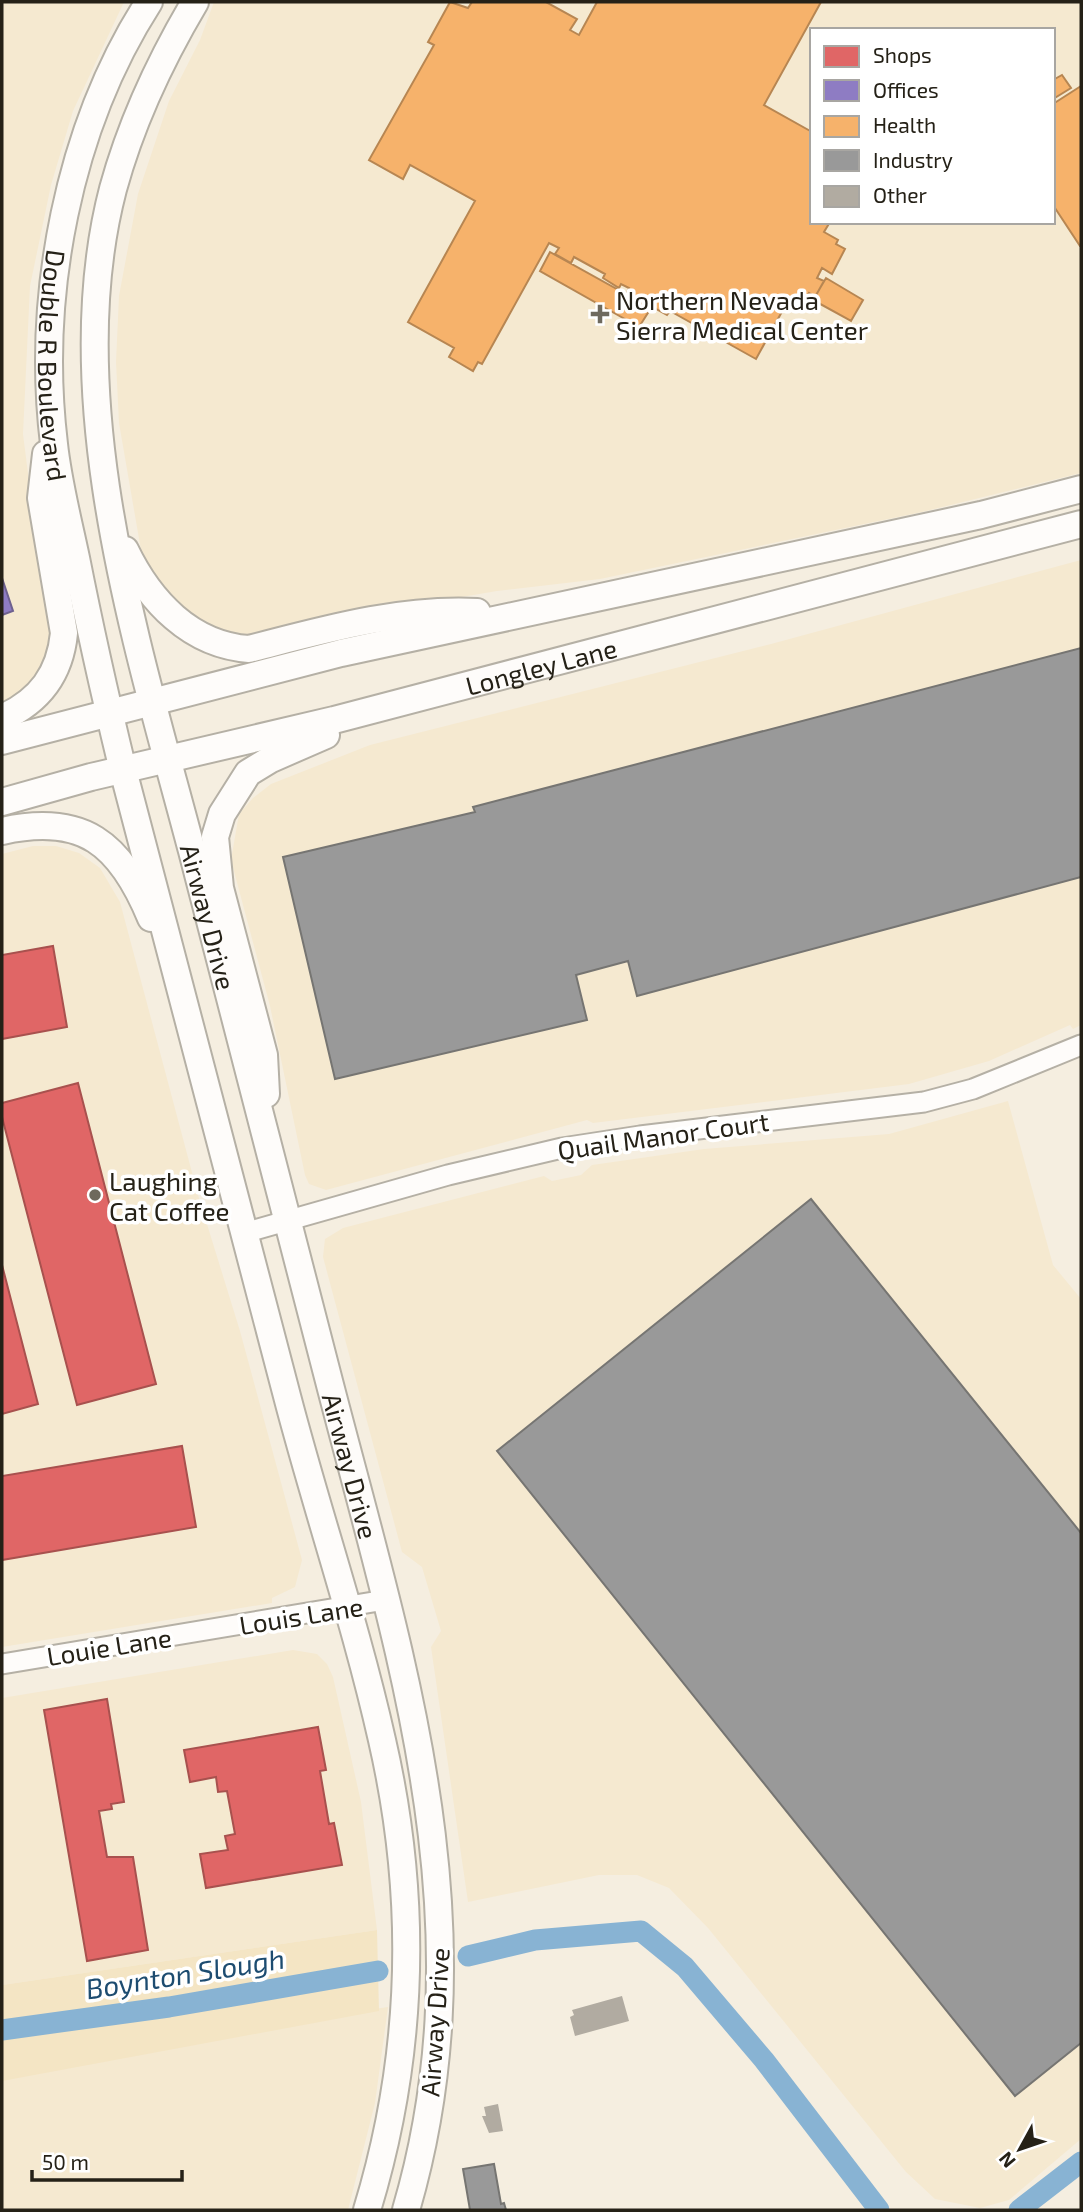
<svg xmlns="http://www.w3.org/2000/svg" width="1083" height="2212" font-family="'Exo 2',sans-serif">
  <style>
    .built { fill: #f5e9d0; fill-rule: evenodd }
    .green { fill: #f4e5c4 }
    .shops { fill: #e06666; stroke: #a8514e; stroke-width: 2 }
    .offices { fill: #8e7cc3; stroke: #6e618f; stroke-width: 2 }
    .health { fill: #f6b26b; stroke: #b78652; stroke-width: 2 }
    .industry { fill: #999; stroke: #767572; stroke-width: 2 }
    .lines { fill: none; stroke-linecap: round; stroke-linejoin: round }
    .canal { stroke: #88b3d3; stroke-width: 21 }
    .building { fill: #b1aba1 }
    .street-casing { stroke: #b5b0a5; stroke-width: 23 }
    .secondary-casing { stroke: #b5b0a5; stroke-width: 30 }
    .street { stroke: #fefcfa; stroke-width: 19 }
    .secondary { stroke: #fefcfa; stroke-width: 26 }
    .poi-dot { fill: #6e695d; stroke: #fff; stroke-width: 2.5 }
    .labels { text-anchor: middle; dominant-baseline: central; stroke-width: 7; stroke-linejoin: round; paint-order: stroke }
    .poi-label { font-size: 26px; fill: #252117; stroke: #fff; text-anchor: start }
    .street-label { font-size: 26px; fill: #252117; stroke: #fff }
    .water-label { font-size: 28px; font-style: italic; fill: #1d4c70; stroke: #fff }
  </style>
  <rect width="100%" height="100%" fill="#f5eee0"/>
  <!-- built -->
  <path class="built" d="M2 2H124L73 111 51 185 30 286 23 434 34 521 56 627 47 666 2 711Z
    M214 2H1081V473L922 512 600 579 497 591 397 608 262 640 216 636 162 593 142 556 119 423 116 362 119 296 138 194 169 101 200 40ZM812 30H1053V222H812Z
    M1081 560V1025L1073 1029 1070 1025 989 1061 909 1084 593 1123 587 1120 326 1190 309 1184 305 1175 270 1006 231 860 239 814 253 798 271 784 370 745 771 644Z
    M33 846H56L79 853 100 868 120 902 198 1195 240 1331 302 1560 295 1587 272 1598V1603L2 1647V854Z
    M1008 1101 1053 1265 1081 1299V2139L1009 2200 980 2208 935 2199 906 2172 708 1928 669 1888 637 1875H599L468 1902 431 1647 441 1631 422 1567 402 1552 323 1257 325 1239 343 1228 544 1176 552 1181 581 1175 592 1165 704 1149 889 1134Z
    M293 1650 317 1654 327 1664 333 1677 361 1802 377 1930 2 1985V1698Z
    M388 2007 375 2103 348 2210H2V2063Z"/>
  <!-- green -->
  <path class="green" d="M377 1930 379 2011 2 2081V1985Z"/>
  <!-- shops -->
  <path class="shops" d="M53 946 67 1027 2 1039V955Z
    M78 1083 156 1384 77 1405 2 1117V1103Z
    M2 1265 38 1404 2 1414Z
    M182 1446 196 1527 2 1560V1476Z
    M107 1699 124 1802 111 1804 112 1809 99 1811 107 1857H133L148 1950 87 1961 44 1710Z
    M318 1727 326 1770 320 1771 329 1824 334 1823 342 1865 206 1888 200 1854 228 1850 225 1836 235 1834 227 1791 218 1792 216 1777 190 1782 184 1750Z"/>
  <!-- offices -->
  <path class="offices" d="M2 578 13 611 2 615Z"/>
  <!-- health -->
  <path class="health" d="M450 2 468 8 472 2H546L577 19 570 30 579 35 597 2H821L764 105 812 132V222H830L824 232 838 240 836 244 845 249 832 274 822 268 817 278 824 281 815 297 809 293 802 304 790 297 756 359 670 311 667 315 651 306 653 301 646 297 643 301 627 292 629 288 621 284 619 288 603 278 605 274 574 257 571 263 555 254 559 248 549 243 482 364 478 362 473 371 449 357 454 348 408 322 475 201 410 165 403 179 369 160 434 45 428 42Z
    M1062 75 1071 88 1053 99V80Z
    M1081 86V246H1080L1053 205V104Z
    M550 252 651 308 639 327 540 271Z
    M826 278 863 300 851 321 813 300Z"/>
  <!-- industry -->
  <path class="industry" d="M1081 648V877L637 996 628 961 576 975 587 1020 335 1079 283 857 475 812 473 807Z
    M811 1199 1081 1533V2043L1015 2096 497 1451Z
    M494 2164 501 2204 504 2203 506 2210H470L463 2169Z"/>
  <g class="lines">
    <!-- canal -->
    <path class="canal" d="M468 1956 535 1940 641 1931 685 1967 764 2060 879 2210
      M2 2030 169 2007 378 1971
      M1019 2210 1081 2162"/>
  </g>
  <!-- building -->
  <path class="building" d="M622 1996 629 2021 575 2036 570 2017 574 2015 572 2010Z
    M498 2104 503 2131 489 2133 482 2116H486L484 2107Z"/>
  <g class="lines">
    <!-- street casing -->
    <g class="street-casing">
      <path id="street" d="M244 1233 448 1175 562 1148 640 1136 924 1102 973 1089 1081 1045
        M2 1664 385 1600"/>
    </g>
    <!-- secondary casing -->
    <g class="secondary-casing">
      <g id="secondary">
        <path id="s1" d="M149 2C68 128 36 296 54 444 58 482 68 520 76 558 90 629 106 700 123 770 179 978 232 1187 287 1396 317 1511 356 1624 382 1740 418 1897 414 2056 367 2210"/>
        <path id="s2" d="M195 2C160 61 131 123 113 189 58 399 138 647 192 851 239 1027 283 1204 329 1381 401 1659 490 1923 406 2210"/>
        <path d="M125 550C150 602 191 645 249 649 323 630 399 608 477 612"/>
        <path d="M2 718C40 701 60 674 64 633L41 498 46 454"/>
        <path d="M2 741 341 653 981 515 1081 489"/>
        <path id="s3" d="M2 802 91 777 334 720 1081 524"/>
        <path d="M2 831C83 813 120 843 151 918"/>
        <path d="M266 1094 264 1055 220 888 215 837 222 814 248 773 271 759 326 735"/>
      </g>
    </g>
    <!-- street -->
    <use href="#street" class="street"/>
    <!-- secondary -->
    <use href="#secondary" class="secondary"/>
  </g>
  <!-- markers -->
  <g class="poi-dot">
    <path d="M596.5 303.5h7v7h7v7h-7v7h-7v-7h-7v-7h7z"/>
    <circle cx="95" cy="1195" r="7"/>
  </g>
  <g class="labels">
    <!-- poi labels -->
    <g class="poi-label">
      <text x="616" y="299">Northern Nevada<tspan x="616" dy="30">Sierra Medical Center</tspan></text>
      <text x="109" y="1180">Laughing<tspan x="109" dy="30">Cat Coffee</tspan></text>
    </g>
    <!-- street labels -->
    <g class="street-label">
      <text stroke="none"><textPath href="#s1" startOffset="382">Double R Boulevard</textPath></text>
      <text stroke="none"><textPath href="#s3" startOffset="556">Longley Lane</textPath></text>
      <text stroke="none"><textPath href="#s2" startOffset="947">Airway Drive</textPath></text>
      <text transform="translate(663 1135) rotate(-8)">Quail Manor Court</text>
      <text stroke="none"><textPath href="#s2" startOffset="1514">Airway Drive</textPath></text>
      <text transform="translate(301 1615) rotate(-9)">Louis Lane</text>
      <text transform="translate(109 1646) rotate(-9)">Louie Lane</text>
      <text transform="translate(434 2022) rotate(-86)">Airway Drive</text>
    </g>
    <!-- water labels -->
    <g class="water-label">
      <text transform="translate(185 1973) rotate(-9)">Boynton Slough</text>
    </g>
  </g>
  <!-- border -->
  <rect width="1083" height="2212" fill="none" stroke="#252117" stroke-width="7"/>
  <!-- legend -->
  <rect x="810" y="28" width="245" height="196" fill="#ffffff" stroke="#a8a6a2" stroke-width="2"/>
  <rect x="824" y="46" width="35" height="21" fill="#e06666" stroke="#a8a6a2" stroke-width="2"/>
  <text x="873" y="63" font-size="21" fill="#252117">Shops</text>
  <rect x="824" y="80" width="35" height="21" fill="#8e7cc3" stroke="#a8a6a2" stroke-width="2"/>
  <text x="873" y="98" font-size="21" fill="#252117">Offices</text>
  <rect x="824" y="116" width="35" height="21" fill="#f6b26b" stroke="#a8a6a2" stroke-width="2"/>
  <text x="873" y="133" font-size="21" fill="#252117">Health</text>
  <rect x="824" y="150" width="35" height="21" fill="#999999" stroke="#a8a6a2" stroke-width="2"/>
  <text x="873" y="168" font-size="21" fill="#252117">Industry</text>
  <rect x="824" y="186" width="35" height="21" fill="#b1aba1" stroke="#a8a6a2" stroke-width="2"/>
  <text x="873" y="203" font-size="21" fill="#252117">Other</text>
  <!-- north arrow -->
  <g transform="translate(1020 2149) rotate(230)" stroke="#ffffff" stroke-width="5" paint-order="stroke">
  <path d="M0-5L12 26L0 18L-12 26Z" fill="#252117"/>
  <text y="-10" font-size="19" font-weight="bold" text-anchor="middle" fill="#252117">N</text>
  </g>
  <!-- scale -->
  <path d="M32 2170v10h150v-10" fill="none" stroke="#252117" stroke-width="3.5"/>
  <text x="42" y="2170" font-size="21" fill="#252117" stroke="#ffffff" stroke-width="5" paint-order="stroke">50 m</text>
</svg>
